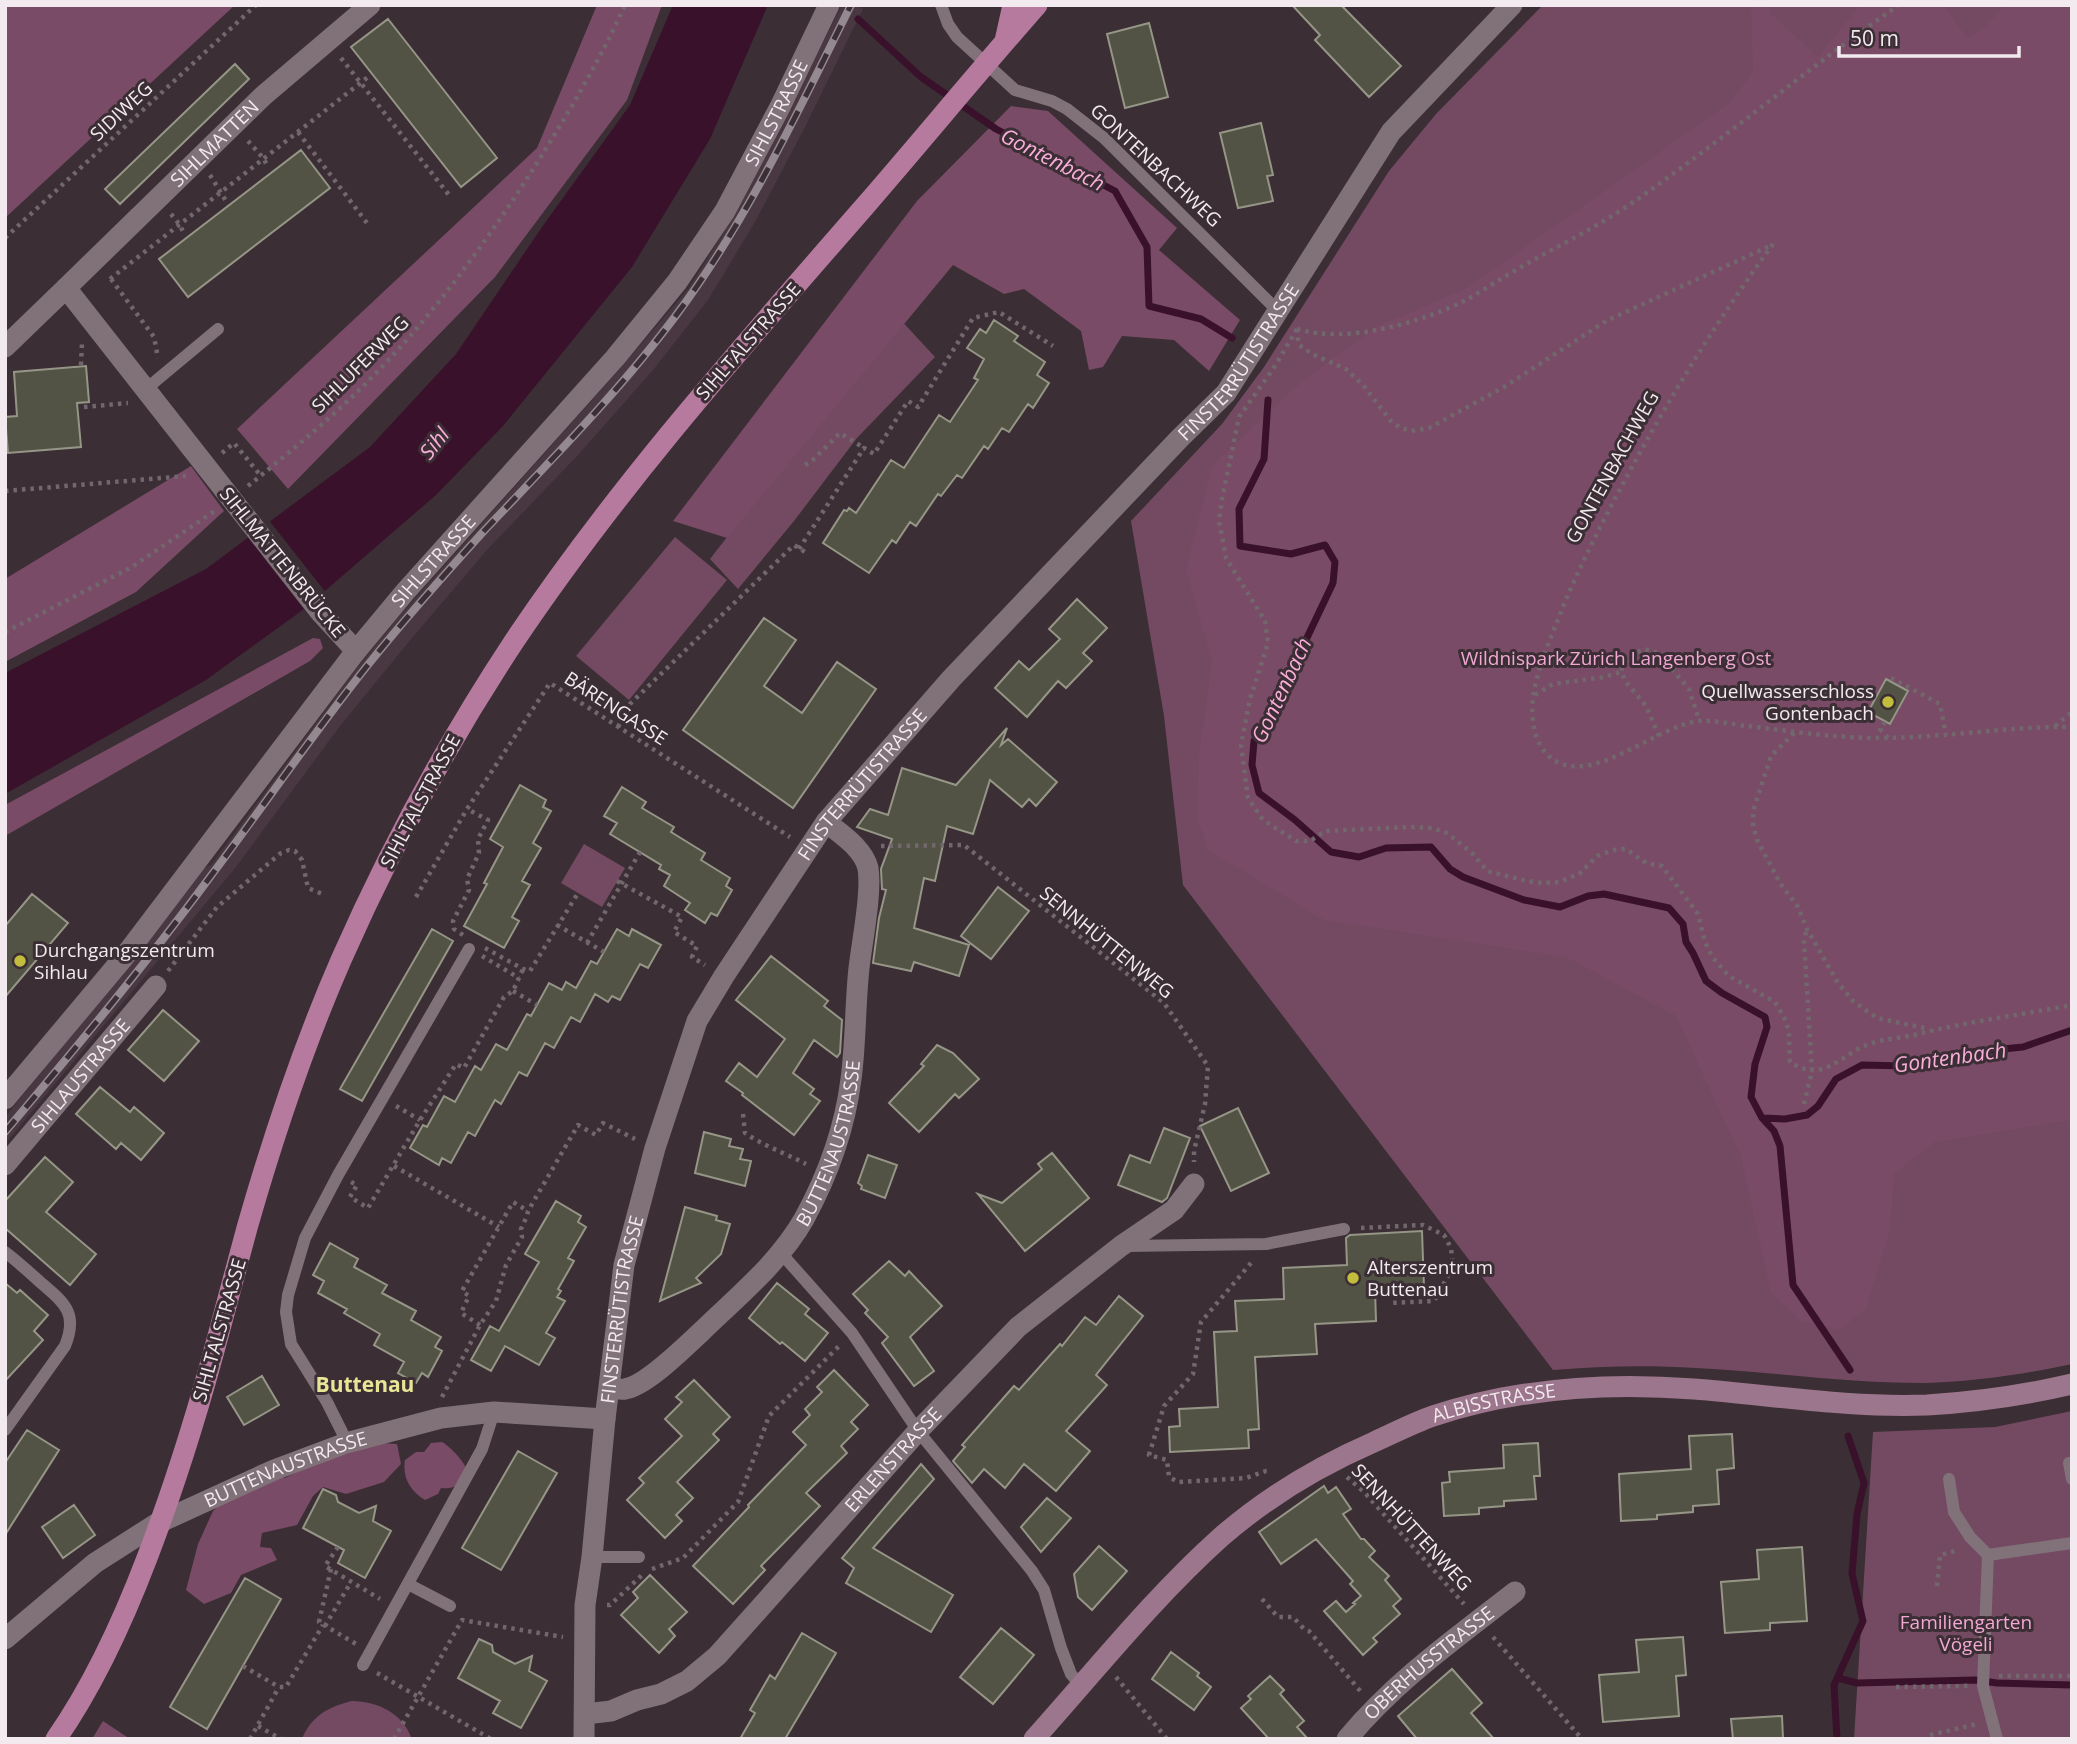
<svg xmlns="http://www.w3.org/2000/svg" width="2077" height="1744" font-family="'Open Sans',sans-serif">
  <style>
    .built { fill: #493742 }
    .green { fill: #744a62 }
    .forest { fill: #794b66 }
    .water { fill: #3a112b }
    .pier { fill: #3b2e35 }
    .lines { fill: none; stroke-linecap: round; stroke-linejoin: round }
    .stream { stroke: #3a112b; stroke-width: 7 }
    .building { fill: #525245; stroke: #969687; stroke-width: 2 }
    .path { stroke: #72676d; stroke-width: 4.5; stroke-dasharray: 3.5 5; stroke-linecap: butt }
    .service { stroke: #81727a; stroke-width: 12 }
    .minor { stroke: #81727a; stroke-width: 21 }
    .secondary { stroke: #9c768c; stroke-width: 21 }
    .primary { stroke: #b67a9e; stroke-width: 21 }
    .rail-casing { stroke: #93898e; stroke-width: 8 }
    .rail { stroke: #3b2e35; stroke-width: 5; stroke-dasharray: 16; stroke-linecap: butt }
    .poi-dot { fill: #c3bd3e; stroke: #3b2e35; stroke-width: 2.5 }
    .labels { text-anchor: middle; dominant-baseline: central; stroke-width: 6; stroke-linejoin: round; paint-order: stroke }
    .street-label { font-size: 19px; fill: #f2eaee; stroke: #3b2e35 }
    .park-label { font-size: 19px; fill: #f2a8d3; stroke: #3b2e35 }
    .poi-label { font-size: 19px; fill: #f2eaee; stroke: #3b2e35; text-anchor: start }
    .water-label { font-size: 21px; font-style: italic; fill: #f9aed9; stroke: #3b2e35 }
    .neighbourhood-label { font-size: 21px; font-weight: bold; fill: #e8e596; stroke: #3b2e35 }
  </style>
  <rect width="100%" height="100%" fill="#3b2e35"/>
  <!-- built -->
  <path class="built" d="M842 5H856L863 9 805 127 755 222 708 300 654 369 579 454 487 550 412 638 340 726 236 867 5 1144V1117L89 1014 204 868 211 865 356 669 401 614 619 370 688 289 723 234 753 180Z"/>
  <!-- green -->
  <path class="green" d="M1543 5H2072V1364C2027 1374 1970 1382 1924 1383 1848 1383 1772 1372 1696 1368 1648 1365 1601 1366 1553 1370L1183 885 1164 716 1131 521 1222 424 1264 367 1389 171 1436 114Z
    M898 317 935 357 857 438 794 521 738 589 710 559Z
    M675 537 727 580 629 700 576 656Z
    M584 844 625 868 602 907 561 883Z
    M2072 1411V1739H1854L1873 1432 1995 1427Z
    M352 1701C378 1702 402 1712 412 1739H302C311 1716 330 1706 352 1701Z"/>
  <!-- forest -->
  <path class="forest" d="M5 5H235L5 218Z
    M597 5H662L627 100 495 277 288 489 237 429 537 148Z
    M1751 5H1772L1769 12 1818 57 1860 5H1944L1967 38 1984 28 2005 5H2072V1120L1935 1142 1894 1174 1890 1230 1866 1309 1839 1330 1801 1321 1771 1293 1741 1157 1676 1016 1566 957 1324 920 1208 850 1197 817 1199 756 1212 662 1186 569 1212 466 1302 381 1378 326 1467 288 1732 101 1753 71Z
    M1011 106 1048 111 1177 228 1159 250 1240 320 1209 371 1174 340 1122 336 1103 367 1089 370 1081 331 1024 289 1004 294 953 265 727 538 673 521 917 201Z
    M191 466 224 511 136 592 5 662V579Z
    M313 638 320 639 323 648 310 661 5 836V805Z
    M363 1442 397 1444 401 1464 384 1482 346 1494 323 1487 313 1496 297 1525 262 1533 260 1547 271 1548 277 1560 241 1575 231 1593 204 1604 186 1590 198 1544 213 1511 249 1476 285 1478 333 1454 350 1453Z
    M442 1442C448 1445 462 1459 465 1466 471 1482 454 1490 441 1488L438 1494 425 1500C410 1491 402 1477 405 1460L416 1452H424L431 1443Z
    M103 1721 130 1739H92Z"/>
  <!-- water -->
  <path class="water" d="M673 5H768L710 139 632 267 503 426 436 495 304 609 206 680 5 794V673L206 569 370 447 456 354 542 227 630 105Z"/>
  <!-- pier -->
  <path class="pier" d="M268 519 327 594 306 612 246 535Z"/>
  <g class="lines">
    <!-- stream -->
    <path class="stream" d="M858 19 921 77 996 129 1115 191 1147 247 1149 306 1201 319 1232 338
      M1268 400 1264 459 1239 509 1240 546 1291 554 1325 545 1335 562 1333 583 1275 705 1254 741 1252 765 1259 793 1295 820 1331 852 1359 857 1386 848 1431 847 1450 869 1463 877 1524 900 1560 907 1588 896 1604 894 1669 908 1683 924 1686 942 1693 953 1706 981 1722 993 1765 1017 1767 1027 1755 1064 1751 1097 1762 1118 1774 1131 1780 1146 1793 1285 1850 1370
      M1763 1118 1785 1119 1807 1115 1818 1106 1836 1079 1862 1065 1906 1066 1953 1054 2023 1047 2072 1030
      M1838 1678 1857 1683 1975 1680 1997 1683 2072 1685
      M1837 1739 1834 1685 1863 1621 1852 1574 1857 1514 1864 1483 1848 1436"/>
  </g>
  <!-- building -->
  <path class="building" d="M1292 5H1341L1401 66 1369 97 1315 40 1320 35Z
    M388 19 497 158 461 187 351 47Z
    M1149 23 1168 97 1125 108 1107 34Z
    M235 64 249 79 120 204 105 189Z
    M1261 123 1273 175 1267 176 1273 201 1238 208 1220 133Z
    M301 150 330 188 188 297 159 259Z
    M994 320 1018 336 1014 341 1045 362 1037 375 1049 383 1033 408 1028 404 1009 432 1002 428 988 449 984 446 962 478 957 475 941 496 938 494 916 526 910 522 896 543 892 540 869 573 823 543 844 510 847 511 849 508 856 513 891 460 904 468 939 415 950 422 978 380 974 378 984 359 967 348 980 329 986 333Z
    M86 366 89 402 77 403 81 447 8 453 5 417 17 416 14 372Z
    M1077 599 1107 628 1083 653 1092 661 1066 688 1058 681 1027 717 995 688 1019 661 1029 670 1060 639 1049 629Z
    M764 618 796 640 764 686 802 713 837 662 876 689 793 808 683 730Z
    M1886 679 1908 691 1890 724 1868 712Z
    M1007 728 1001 745 1008 739 1057 782 1036 806 1029 799 1022 807 990 780 973 834 947 826 935 881 924 878 914 928 969 945 959 976 914 962 911 971 873 963 879 918 886 890 882 889 881 869 892 839 857 827 870 809 888 815 902 768 956 785Z
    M520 785 546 800 543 807 551 811 533 843 541 848 522 881 530 885 512 917 519 921 504 948 464 926 487 884 484 883 503 847 490 839Z
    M622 787 646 802 642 808 674 827 671 832 705 853 701 860 730 878 726 886 732 890 717 916 711 913 705 923 685 910 690 903 664 886 670 875 659 869 661 865 610 834 617 823 604 816Z
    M998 887 1029 911 991 959 961 936Z
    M32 894 68 923 5 997V926Z
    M432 929 453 941 362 1101 340 1089Z
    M617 929 629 936 632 929 661 945 648 968 640 964 620 1000 612 996 608 1002 595 994 580 1022 571 1017 554 1048 545 1043 527 1076 519 1072 501 1104 495 1100 475 1136 468 1132 451 1163 442 1158 439 1165 410 1148 423 1125 427 1127 444 1096 455 1102 475 1066 481 1070 496 1044 507 1050 527 1014 531 1016 549 983 562 990 566 982 576 988 591 961 597 964Z
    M771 956 828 1001 824 1006 842 1020 840 1053 837 1057 814 1040 793 1073 814 1089 810 1094 820 1101 794 1135 742 1095 743 1093 726 1081 739 1063 757 1077 785 1039 736 1000Z
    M163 1010 199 1041 164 1081 128 1050Z
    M937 1045 953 1053 979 1079 959 1098 955 1094 919 1132 889 1103 924 1066 921 1064Z
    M100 1087 130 1112 134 1107 164 1133 141 1160 121 1143 116 1149 76 1114Z
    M1238 1108 1269 1173 1231 1191 1200 1126Z
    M1164 1128 1190 1138 1167 1198 1162 1202 1118 1185 1130 1155 1150 1163Z
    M704 1132 731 1139 729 1146 743 1149 740 1159 751 1161 745 1186 695 1173Z
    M1052 1153 1089 1198 1025 1251 978 1194 1002 1203 1042 1169 1038 1164Z
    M868 1155 897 1165 885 1198 861 1189 862 1186 858 1183Z
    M45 1157 73 1182 46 1212 96 1254 70 1285 5 1228V1201Z
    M556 1201 581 1216 578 1222 586 1227 568 1258 574 1261 558 1289 561 1291 557 1297 565 1301 546 1333 555 1338 539 1365 505 1346 491 1371 471 1360 490 1326 499 1331 539 1262 525 1254Z
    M685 1207 717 1216 716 1220 730 1224 721 1254 696 1278 701 1283 660 1301Z
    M1422 1231 1424 1288 1375 1290 1376 1321 1315 1324 1317 1354 1255 1357 1259 1429 1248 1430 1249 1448 1170 1452 1169 1427 1180 1426 1179 1409 1218 1407 1214 1332 1237 1331 1235 1301 1284 1299 1283 1268 1347 1265 1346 1238 1350 1235Z
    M330 1243 358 1259 354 1267 387 1285 382 1293 416 1311 411 1320 441 1337 435 1347 442 1351 428 1377 422 1373 416 1383 398 1373 404 1362 374 1345 380 1334 344 1313 347 1309 318 1293 324 1281 313 1275Z
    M889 1261 905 1276 909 1271 942 1306 910 1337 934 1371 914 1386 882 1343 888 1337 865 1313 868 1310 853 1294Z
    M5 1283 17 1293 20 1290 48 1315 34 1331 43 1340 5 1381Z
    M777 1283 809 1309 805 1314 828 1333 805 1361 782 1342 780 1344 749 1318Z
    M1119 1296 1143 1316 1096 1375 1107 1385 1066 1431 1090 1451 1056 1491 1024 1464 1005 1488 984 1469 972 1483 953 1461 965 1447 962 1445 1014 1386 1019 1390 1060 1344 1062 1346 1085 1317 1096 1325Z
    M834 1370 868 1405 851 1422 858 1429 841 1446 847 1453 806 1493 820 1506 761 1566 765 1570 733 1604 693 1566 749 1507 748 1505 806 1445 793 1432 810 1415 805 1409 822 1392 817 1387Z
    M262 1376 279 1405 244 1425 227 1397Z
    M694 1380 730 1417 713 1434 719 1440 677 1482 693 1498 676 1515 682 1521 665 1538 627 1500 644 1483 639 1478 682 1436 665 1419 682 1402 676 1397Z
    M27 1430 59 1450 5 1535V1463Z
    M1732 1434 1734 1468 1717 1470 1719 1504 1693 1506V1512L1657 1515V1519L1621 1521 1619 1474 1691 1469 1689 1436Z
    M1538 1443 1540 1476H1534L1536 1499 1504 1501V1506L1479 1508V1514L1444 1516 1442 1483 1450 1482 1449 1472 1504 1468 1503 1445Z
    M518 1451 557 1473 501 1570 462 1548Z
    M921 1464 934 1479 873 1548 953 1595 931 1632 846 1583 854 1568 842 1558Z
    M1324 1486 1328 1493 1336 1487 1351 1509 1343 1514 1361 1539H1364L1375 1551 1369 1557 1389 1576 1385 1580 1401 1599 1393 1606 1400 1614 1373 1638 1377 1642 1363 1655 1324 1611 1336 1601 1346 1612 1355 1604 1353 1603 1361 1596 1350 1584 1353 1581 1316 1539 1281 1564 1259 1532Z
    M323 1489 336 1495 338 1502 359 1513 376 1506 373 1521 391 1531 365 1578 338 1563 344 1550 303 1528Z
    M1047 1498 1071 1518 1041 1552 1021 1527Z
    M74 1505 95 1535 63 1558 42 1527Z
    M1099 1546 1127 1571 1092 1610 1078 1597 1074 1574Z
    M1802 1547 1807 1621 1770 1623V1630L1725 1633 1721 1582 1759 1579 1757 1550Z
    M650 1575 687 1612 669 1629 675 1636 659 1653 621 1615 638 1598 633 1592Z
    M245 1578 281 1599 207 1729 170 1707Z
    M1001 1628 1034 1655 993 1704 960 1677Z
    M802 1633 836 1653 785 1739H740L755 1713 750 1710 770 1675 775 1679Z
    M1683 1637 1686 1675 1676 1676 1679 1716 1603 1722 1599 1675 1639 1672 1636 1640Z
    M479 1639 492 1645 493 1652 515 1664 532 1656 529 1671 547 1681 521 1728 493 1713 500 1701 458 1678Z
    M1171 1652 1199 1673 1197 1676 1211 1687 1194 1710 1152 1679Z
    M1452 1669 1482 1703 1471 1713 1494 1739H1417L1398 1716Z
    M1270 1676 1284 1690 1280 1694 1304 1721 1297 1727 1308 1739H1269L1241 1708 1251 1699 1248 1696Z
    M1782 1716 1783 1739H1733L1731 1719Z"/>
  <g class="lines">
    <!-- path -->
    <path class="path" d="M341 58 449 195
      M298 132 367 223
      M248 141 264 159 268 168
      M210 175 226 201
      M171 214 180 225 184 234
      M5 238 256 5
      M1773 244C1721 315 1674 390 1632 467 1608 511 1585 555 1565 602 1553 633 1538 664 1533 697 1530 722 1535 754 1562 764 1601 778 1657 727 1698 721 1711 719 1734 725 1748 726 1788 731 1830 737 1870 738 1938 739 2005 726 2072 727
      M110 279 368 77
      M111 279 154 337 158 358
      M1296 329 1299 345 1312 354 1346 369 1363 385 1391 421 1399 427 1411 431 1429 428 1504 387 1606 321 1772 245
      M1297 329 1275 366 1239 417 1222 499 1219 521 1226 558 1265 621 1268 643 1250 699 1241 745 1248 798 1263 820 1296 841H1310L1325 831 1411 827 1432 828 1447 833 1473 854 1487 871 1527 881 1542 883 1559 882 1579 874 1597 856 1613 850 1626 849 1646 863 1662 866 1698 914 1705 942 1713 958 1729 976 1775 1002 1786 1021 1789 1034 1790 1062C1825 1085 1840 1053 1872 1043 1885 1039 1900 1038 1914 1035 1966 1022 2019 1015 2072 1005
      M1297 329C1346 344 1421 323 1466 300 1487 288 1508 274 1530 262 1562 244 1596 227 1626 207 1720 143 1806 69 1899 5
      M81 365 82 343
      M84 407 128 403
      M222 453 234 443 261 476
      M805 465 812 461 840 433 864 448
      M248 486C284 457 320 427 353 396 425 327 484 246 537 163 569 112 600 60 625 5
      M5 491 186 476
      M799 549 864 448 874 454 908 401 918 407 973 318 999 312 1053 346
      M5 632 132 567 216 510
      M1891 678 1940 704 1946 735
      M1535 695 1553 684 1604 677 1621 672
      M1885 722 1880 729 1888 738
      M2055 726 2072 712
      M618 727 630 704 794 545 808 554
      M1794 733 1771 756 1753 811V826L1758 842 1780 883 1798 907 1807 929 1838 983 1853 1001 1877 1018 1929 1029
      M1659 736 1646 706 1626 682 1621 672C1624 659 1633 654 1644 649L1658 653 1689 689 1699 720
      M881 846 964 845 1164 1003 1208 1066 1205 1104 1194 1151V1162
      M617 881 682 917 674 932 697 946 692 957 705 965
      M416 897 467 809 550 683 790 837
      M557 925 604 952
      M463 935 454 929 453 921 469 890 467 879 479 853 478 839 488 820 467 809
      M587 943 640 852
      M485 948 523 969 530 971 578 893
      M482 956 519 978
      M168 971 217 907 281 853 289 850 295 851 302 860 308 888 325 895
      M513 991 537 1005
      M1804 1104 1812 1071 1804 942 1806 931
      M396 1106 420 1120
      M743 1114 745 1133C764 1146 785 1153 806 1164
      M394 1166 499 1227
      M351 1182 357 1185 350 1197 368 1208 420 1120 456 1064 464 1068 504 997 513 991 523 969
      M1361 1228 1423 1225 1444 1235 1451 1248 1453 1267 1434 1301 1390 1303
      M1251 1263 1201 1322 1193 1374 1164 1406 1149 1455 1167 1460 1169 1477 1178 1482 1246 1478 1266 1471H1271
      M480 1325 461 1313 469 1296 462 1291 513 1202 528 1211
      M442 1397 480 1325 496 1301 506 1265 522 1237 521 1229 527 1216 528 1211 578 1125 596 1135 603 1123 635 1139
      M1347 1477 1364 1492 1464 1604
      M338 1547 325 1566 380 1599
      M331 1569 319 1622 356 1644
      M652 1569 683 1558 738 1502 769 1416 840 1345
      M1937 1586 1940 1555 1959 1550
      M1262 1599 1278 1617H1293L1304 1629 1309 1631 1362 1693
      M607 1605H610L642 1575
      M325 1626 351 1582
      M1493 1637 1582 1739
      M243 1666 279 1687H286L323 1625
      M377 1673 491 1739
      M1999 1676H2072
      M1116 1677 1167 1739
      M1896 1687 1968 1686
      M258 1726 281 1739
      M1930 1735 1977 1724
      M250 1739 279 1687
      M394 1739 462 1620 563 1637"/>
    <!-- service -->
    <path class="service" d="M941 5 948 24 957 37 1015 90 1052 101 1067 109 1104 138 1278 311
      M146 389 218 329
      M1125 1246 1266 1244 1344 1229
      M5 1252C17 1261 28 1271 39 1281 63 1302 79 1312 65 1346L5 1430
      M780 1252 852 1333 918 1431 1032 1571 1044 1590 1061 1648 1071 1674 1081 1686
      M346 1443 342 1432 327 1402 291 1344 286 1312 288 1295 305 1238 338 1175 469 949
      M2069 1463 2072 1479
      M1949 1479 1954 1512 1970 1537 1988 1555
      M592 1557H639
      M408 1584 450 1606
      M363 1665 482 1449 494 1412
      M1997 1739 1983 1686 1988 1555 2072 1543"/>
    <!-- minor -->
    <g class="minor">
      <path d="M5 347 66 288"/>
      <path id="s1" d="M356 651 321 613 66 288 263 96 370 5"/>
      <path id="s2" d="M5 1099 124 957 356 651 405 592 615 358 677 282 725 211 780 107 829 5"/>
      <path id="s3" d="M5 1165 156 986"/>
      <path id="s4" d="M610 1388C614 1388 621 1390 625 1389 646 1386 685 1347 701 1332 737 1297 779 1263 804 1219 828 1175 845 1128 851 1079 856 1042 855 1005 859 968 862 942 872 892 868 868 863 848 841 834 826 822"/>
      <path id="s5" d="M5 1639 95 1563 156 1524 274 1470 346 1443 441 1418 494 1412 605 1419"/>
      <path id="s6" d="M585 1714 611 1711 637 1700 661 1694 687 1681 717 1656 918 1431 1018 1327 1121 1246 1174 1210 1194 1184"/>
      <path id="s7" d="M584 1739 585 1605 592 1557 605 1419 624 1265 655 1148 697 1021 724 976 826 822 951 679 1180 438 1226 393 1391 132 1512 5"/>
      <path id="s8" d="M1347 1739C1395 1681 1456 1638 1515 1592"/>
    </g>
    <!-- secondary -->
    <path class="secondary" id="s9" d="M1034 1739C1095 1671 1153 1598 1221 1537 1267 1497 1319 1466 1374 1442 1394 1433 1413 1423 1433 1416 1518 1388 1605 1382 1694 1389 1771 1395 1849 1408 1927 1405 1975 1402 2025 1395 2072 1384"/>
    <!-- primary -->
    <path class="primary" d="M1005 41 1013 5
      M56 1739C95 1683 123 1621 147 1558 175 1485 198 1411 218 1336 228 1300 237 1264 247 1228 273 1137 303 1047 341 960 390 849 448 741 515 640 619 485 743 346 865 206 923 139 979 71 1037 5"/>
    <!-- rail casing -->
    <g class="rail-casing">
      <path id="rail" d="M5 1132C75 1049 145 965 210 877 263 807 312 735 367 666 404 620 443 576 483 532 550 461 619 392 677 314 748 219 798 111 851 5"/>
    </g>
    <!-- rail -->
    <use href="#rail" class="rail"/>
  </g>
  <!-- markers -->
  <g class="poi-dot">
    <circle cx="1888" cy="702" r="7"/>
    <circle cx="20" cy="961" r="7"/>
    <circle cx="1353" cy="1278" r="7"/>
  </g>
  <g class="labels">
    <!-- street labels -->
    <g class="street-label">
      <text transform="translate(121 111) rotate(-43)">SIDIWEG</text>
      <text stroke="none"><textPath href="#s2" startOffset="1255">SIHLSTRASSE</textPath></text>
      <text stroke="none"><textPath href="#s1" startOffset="672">SIHLMATTEN</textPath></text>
      <text transform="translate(1156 165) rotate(43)">GONTENBACHWEG</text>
      <text transform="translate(748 341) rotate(-49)">SIHLTALSTRASSE</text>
      <text stroke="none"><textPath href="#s7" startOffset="1587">FINSTERRÜTISTRASSE</textPath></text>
      <text transform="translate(360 364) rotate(-45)">SIHLUFERWEG</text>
      <text transform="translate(1612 467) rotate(-61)">GONTENBACHWEG</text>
      <text stroke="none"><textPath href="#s2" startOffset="688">SIHLSTRASSE</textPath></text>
      <text transform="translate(283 562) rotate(51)">SIHLMATTENBRÜCKE</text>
      <text transform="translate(616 708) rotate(33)">BÄRENGASSE</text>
      <text stroke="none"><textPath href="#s7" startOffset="1020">FINSTERRÜTISTRASSE</textPath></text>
      <text transform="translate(420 801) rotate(-62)">SIHLTALSTRASSE</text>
      <text transform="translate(1107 942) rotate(39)">SENNHÜTTENWEG</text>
      <text stroke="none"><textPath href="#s3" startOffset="117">SIHLAUSTRASSE</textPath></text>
      <text stroke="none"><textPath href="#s4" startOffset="345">BUTTENAUSTRASSE</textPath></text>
      <text stroke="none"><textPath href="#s7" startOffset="432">FINSTERRÜTISTRASSE</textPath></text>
      <text transform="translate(219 1330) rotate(-74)">SIHLTALSTRASSE</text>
      <text stroke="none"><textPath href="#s9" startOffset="583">ALBISSTRASSE</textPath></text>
      <text stroke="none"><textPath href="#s6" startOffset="411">ERLENSTRASSE</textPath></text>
      <text stroke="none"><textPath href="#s5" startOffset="331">BUTTENAUSTRASSE</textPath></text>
      <text transform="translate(1412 1527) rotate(47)">SENNHÜTTENWEG</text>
      <text stroke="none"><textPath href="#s8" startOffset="112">OBERHUSSTRASSE</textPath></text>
    </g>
    <!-- park labels -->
    <g class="park-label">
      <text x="1616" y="658">Wildnispark Zürich Langenberg Ost</text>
      <text x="1966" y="1622">Familiengarten<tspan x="1966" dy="22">Vögeli</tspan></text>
    </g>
    <!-- poi labels -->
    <g class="poi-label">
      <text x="1874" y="691" text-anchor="end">Quellwasserschloss<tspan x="1874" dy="22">Gontenbach</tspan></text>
      <text x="34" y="950">Durchgangszentrum<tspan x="34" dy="22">Sihlau</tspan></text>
      <text x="1367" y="1267">Alterszentrum<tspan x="1367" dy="22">Buttenau</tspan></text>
    </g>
    <!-- water labels -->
    <g class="water-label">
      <text transform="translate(1053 159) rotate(27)">Gontenbach</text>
      <text transform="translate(434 443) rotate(-51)">Sihl</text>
      <text transform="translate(1281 690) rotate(-65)">Gontenbach</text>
      <text transform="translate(1950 1057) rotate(-8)">Gontenbach</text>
    </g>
    <!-- neighbourhood labels -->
    <g class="neighbourhood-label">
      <text x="365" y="1384">Buttenau</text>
    </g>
  </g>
  <!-- border -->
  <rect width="2077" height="1744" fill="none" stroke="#f2eaee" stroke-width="14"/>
  <!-- scale -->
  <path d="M1839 46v10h180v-10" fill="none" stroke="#f2eaee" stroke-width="3.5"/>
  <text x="1850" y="46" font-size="21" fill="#f2eaee" stroke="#3b2e35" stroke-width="5" paint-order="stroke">50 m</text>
</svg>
